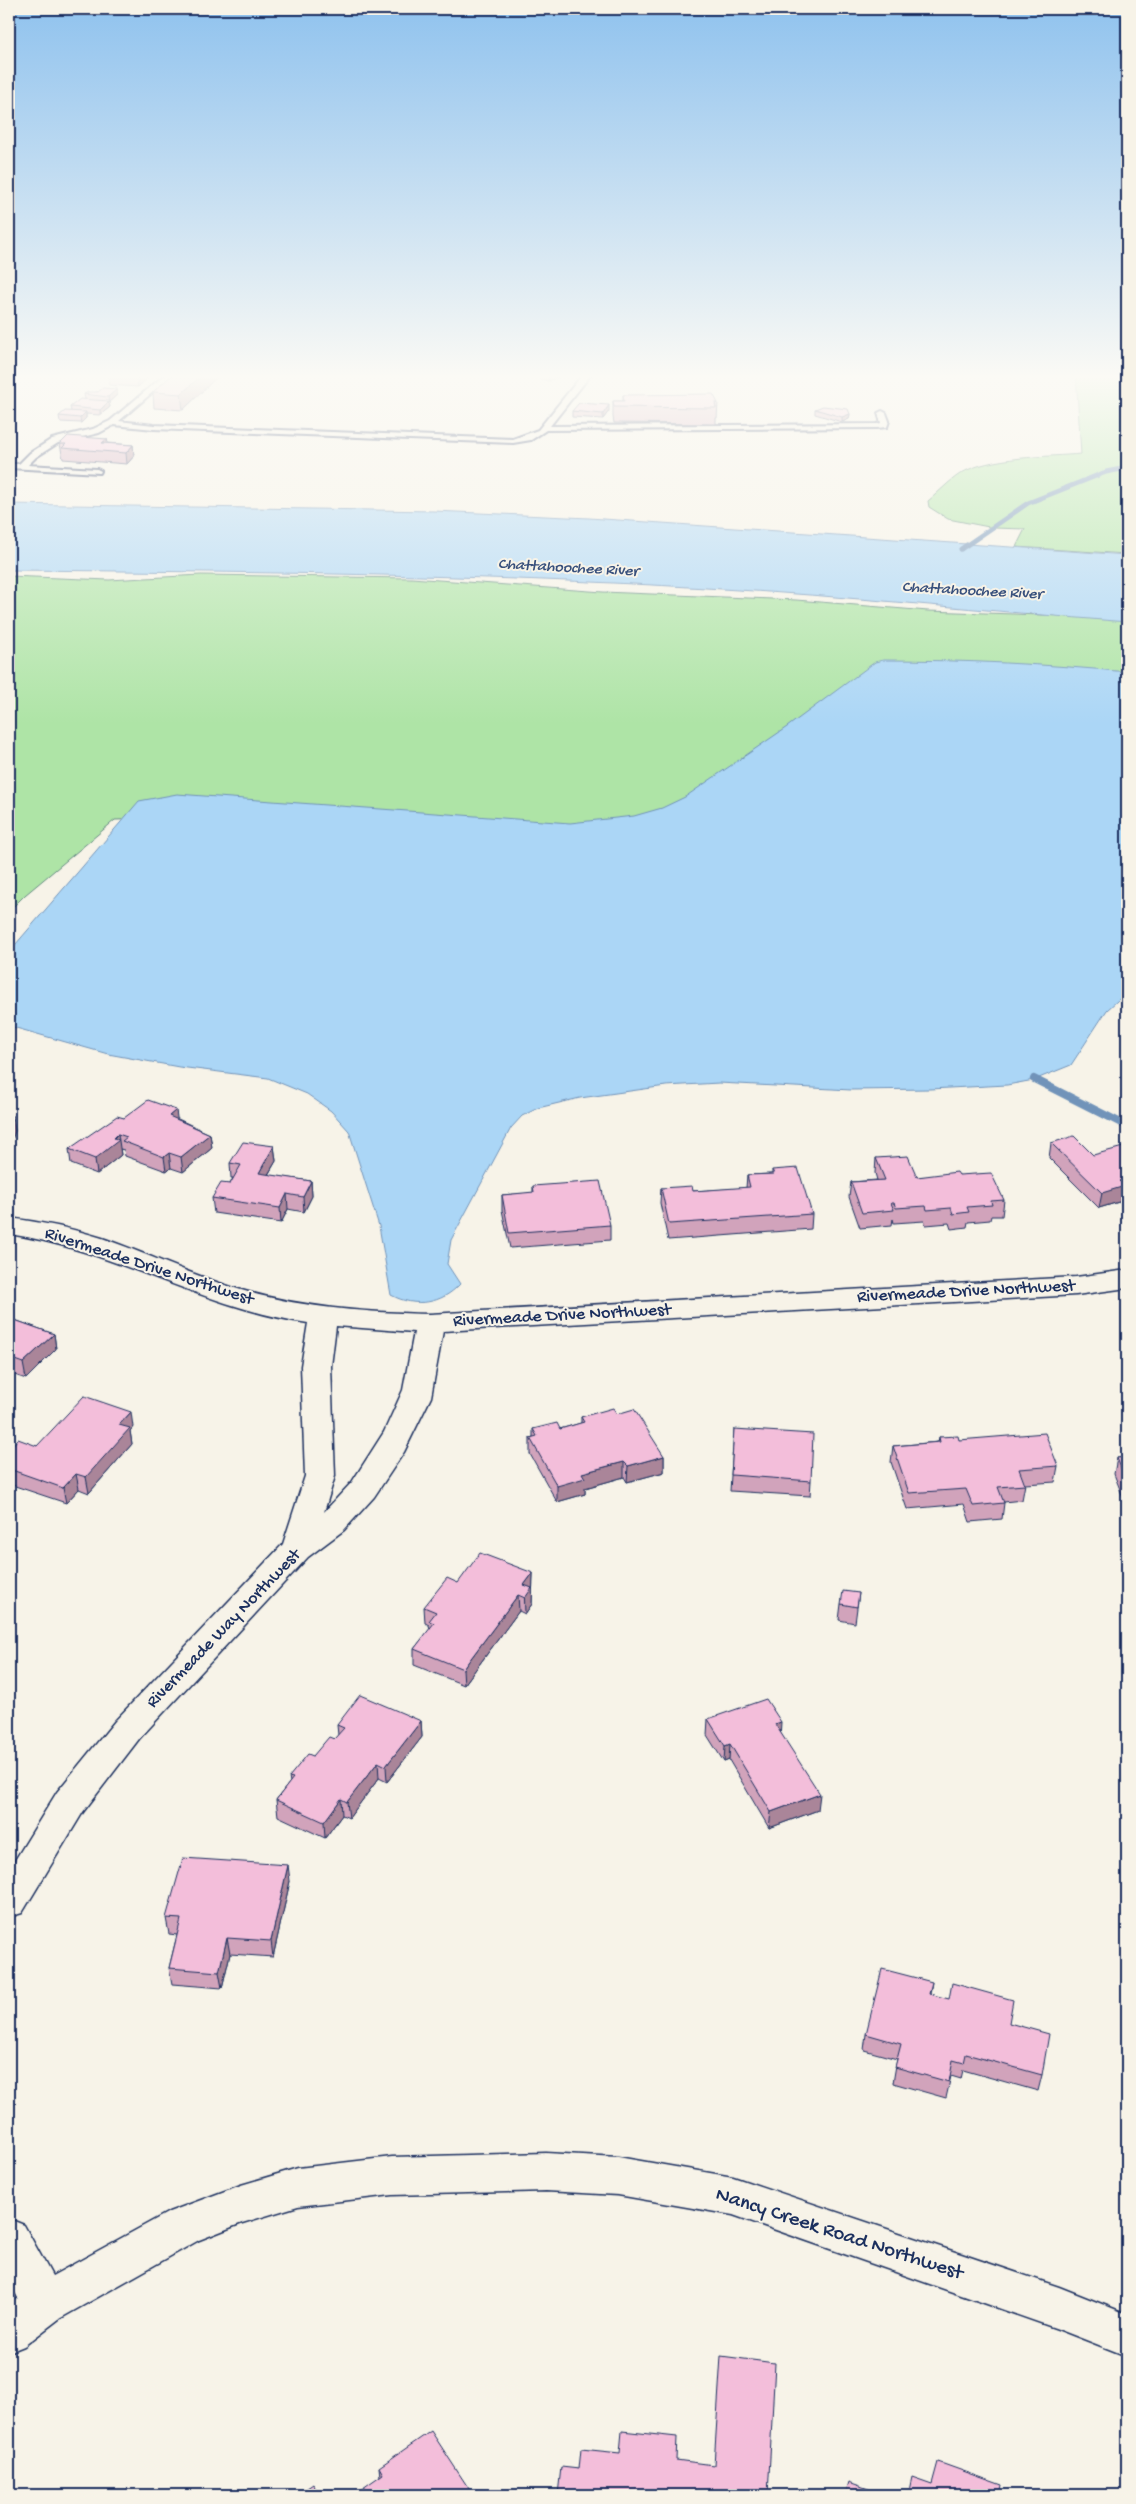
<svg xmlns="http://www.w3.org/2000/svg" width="1136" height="2504" font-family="'Gochi Hand',sans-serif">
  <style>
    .green { fill: #aee4a6; stroke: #648a82 }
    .water { fill: #abd6f6; stroke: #7193b9 }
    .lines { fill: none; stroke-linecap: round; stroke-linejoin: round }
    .stream-far1 { stroke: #7193b9; stroke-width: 5 }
    .stream { stroke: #7193b9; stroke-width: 8 }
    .service-casing { stroke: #1b2f5e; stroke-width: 4 }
    .minor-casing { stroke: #1b2f5e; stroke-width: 3 }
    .service { fill: #f7f3e8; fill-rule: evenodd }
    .minor { fill: #f7f3e8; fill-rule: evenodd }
    .wall { fill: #d1a3bb; stroke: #1b2f5e }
    .shaded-wall { fill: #aa8599; stroke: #1b2f5e }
    .building { fill: #f3beda; stroke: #1b2f5e }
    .labels { text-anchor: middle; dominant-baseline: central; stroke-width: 4; stroke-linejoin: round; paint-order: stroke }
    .far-water-label { font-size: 16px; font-style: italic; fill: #38507c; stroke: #f7f3e8 }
    .street-label { font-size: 18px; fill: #1b2f5e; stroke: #f7f3e8 }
    .near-street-label { font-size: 21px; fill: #1b2f5e; stroke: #f7f3e8 }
  </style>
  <rect width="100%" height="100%" fill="#f7f3e8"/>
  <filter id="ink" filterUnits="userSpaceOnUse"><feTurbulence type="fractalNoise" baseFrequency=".02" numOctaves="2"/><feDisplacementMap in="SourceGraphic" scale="10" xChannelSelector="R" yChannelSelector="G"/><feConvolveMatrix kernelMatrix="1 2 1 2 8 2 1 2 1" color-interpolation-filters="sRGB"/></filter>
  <g filter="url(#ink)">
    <!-- green -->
    <path class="green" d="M1074 373H1127V554L1016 547 1025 529 994 528 948 519 929 507 928 501C939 492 949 481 960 474 988 456 1049 457 1081 454L1076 374Z
      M201 575 411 578 603 592 796 600 928 611 1127 618V687L701 795 604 830 387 812 115 820 25 895 9 911V576L109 580Z"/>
    <!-- water -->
    <path class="water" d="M9 504 434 511 589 518 1127 555V622C987 611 847 596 706 588 474 574 242 572 9 570Z
      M883 660C965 660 1046 664 1127 672V992L1107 1010 1071 1065 1034 1080 1007 1085 930 1089 851 1090 719 1083 666 1086 580 1098 538 1108 522 1116 511 1128 451 1240 447 1264 460 1284C442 1304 415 1308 391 1295L379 1226 349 1131 331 1111 307 1094 268 1078 179 1067 108 1054 9 1026V952L139 801 177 794 570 823 634 816 662 808 685 797 787 727 875 662Z"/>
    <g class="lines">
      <!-- stream-far1 -->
      <path class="stream-far1" d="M961 549 1028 503 1106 472 1127 468"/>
      <!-- stream -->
      <path class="stream" d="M1034 1079 1127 1126"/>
      <!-- service casing -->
      <g class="service-casing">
        <path id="service" d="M167 373H175L119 421 154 425 513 439 538 430 584 373H592L550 426 877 424 881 423 878 413 882 411 886 413 889 421 887 427 877 428 546 430 531 440 513 443 154 429 114 425 99 433 58 443 36 457 28 465 97 469 101 471 100 473 9 468V464H19L30 453 52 439 93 429 110 421Z"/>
      </g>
      <!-- minor casing -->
      <g class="minor-casing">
        <path id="minor" d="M9 1218C41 1222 71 1228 102 1238 148 1254 191 1275 238 1289 300 1308 365 1312 430 1314L1076 1277 1127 1270V1288L1076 1295 443 1331 431 1397 404 1452 374 1497 344 1530 308 1557 139 1739 83 1812 22 1913 9 1917V1870L57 1792 115 1721 283 1544 305 1476 301 1366 308 1323C203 1308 113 1249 9 1234ZM336 1326 414 1332 403 1390 384 1432 352 1482 324 1512 335 1476 331 1366Z
          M546 2153 618 2157 733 2177 1059 2287 1127 2314V2356L1058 2329 733 2215 618 2195 546 2191 392 2195 298 2206 242 2223 199 2240 59 2319 24 2346 9 2352V2304L18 2298 9 2281V2219L24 2225 52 2276 169 2212 241 2185 298 2168 392 2157Z"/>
      </g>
      <!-- service -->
      <use href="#service" class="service"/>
      <!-- minor -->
      <use href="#minor" class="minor"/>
    </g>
    <!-- wall -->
    <path class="wall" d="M110 373H153L138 387 109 385 108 375Z
      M171 373H221L183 410 154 408 153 392 171 376Z
      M538 373H558V377L548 381 538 378Z
      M117 389V395L109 402 110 407 100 415 86 414V418L81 423 60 422 59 416 71 411 70 407 85 399 84 394Z
      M623 395 718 403 717 418H716V424L614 423 613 417V401H623Z
      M815 409 850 414 849 419 842 422 815 414Z
      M572 411H609L603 419 572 417Z
      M107 439 108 443 133 445 134 456 127 464 63 459 60 444Z
      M124 1118 178 1119 210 1134 212 1148 183 1172 171 1168 166 1171 125 1156 124 1150 120 1149 121 1155 97 1174 71 1164 69 1149Z
      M1051 1143 1124 1194 1122 1201 1099 1208 1049 1158Z
      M274 1146 276 1161 268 1175 311 1181 312 1196 304 1212 288 1209 281 1223 214 1213 212 1198 230 1184 233 1178H231L230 1163Z
      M876 1158 917 1177 959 1175 1004 1200 1002 1216H991L990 1220 968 1222 967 1227 951 1229 949 1223 926 1225 924 1221 894 1223 893 1219 892 1225 860 1228 849 1197 851 1182 877 1180 875 1173Z
      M772 1170 812 1214 811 1229 668 1240 660 1203 661 1188 693 1191 746 1188 747 1175 772 1174Z
      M533 1186 610 1225V1240L510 1248 502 1210V1195L533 1193Z
      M9 1318 54 1334 56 1349 26 1379 9 1373Z
      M617 1414 664 1456V1472L627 1482 624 1477 585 1488V1494L557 1502 530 1454V1438L533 1437V1429H560L581 1423V1417Z
      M133 1427 130 1431 132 1444 89 1493 79 1489 66 1503 9 1484V1449L37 1446Z
      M734 1429 811 1481 810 1496 730 1491Z
      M939 1437 959 1440 1058 1466 1055 1482 1025 1484 1022 1500 1004 1502V1503L1002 1519 970 1522 964 1504 907 1509 891 1462 893 1446 938 1442Z
      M1127 1457V1505H1126L1114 1474 1117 1458Z
      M533 1573 532 1604 525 1614 519 1611 464 1685 414 1665V1649L430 1629 429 1625 425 1623 424 1607 458 1583Z
      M859 1593 855 1623 839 1620 841 1604Z
      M708 1719 780 1732 818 1810 769 1828 729 1760 724 1762 707 1735Z
      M421 1721 422 1737 387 1782 379 1778 349 1818 342 1815 325 1838 278 1816 276 1800 290 1782 289 1777 313 1756 334 1739 338 1735 337 1725Z
      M290 1881 273 1957 230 1954 222 1988 172 1984 169 1968 177 1935 169 1934 166 1918Z
      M932 1982 930 1994 1009 2023 1042 2075 1038 2091 963 2070 961 2079 951 2076 946 2098 893 2083 897 2059 864 2050 866 2034Z
      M379 2467 473 2495 380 2477Z"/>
    <!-- shaded-wall -->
    <path class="shaded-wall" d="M141 373H153L138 387 137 377Z
      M204 373H221L183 410 181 394Z
      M555 373H558V377L548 381V375Z
      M117 389V395L109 402 110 407 100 415V410L109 402 108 397Z
      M609 405V411L603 419V414Z
      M86 412V418L81 423 80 418Z
      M850 414 849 419 842 422V417Z
      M107 439 108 450 102 443Z
      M133 445 134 456 127 464 126 453Z
      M176 1110 178 1125 169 1116Z
      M13 1116 15 1131 9 1149V1127Z
      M118 1134 121 1155 97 1174 95 1159 114 1138Z
      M210 1134 212 1148 183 1172 181 1157Z
      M274 1146 276 1161 260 1188 259 1173Z
      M169 1153 171 1168 166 1171 164 1157Z
      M1127 1178V1193L1124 1194 1122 1201 1099 1208 1102 1193 1119 1181Z
      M311 1181 312 1196 304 1212 303 1197Z
      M287 1194 288 1209 281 1223 280 1208Z
      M54 1334 56 1349 26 1379 23 1363Z
      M131 1412 133 1427 130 1431 132 1444 89 1493 86 1477 119 1425Z
      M664 1456V1472L627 1482 628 1466Z
      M624 1462V1477L585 1488V1494L557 1502V1486L582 1473Z
      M76 1474 79 1489 66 1503 63 1488Z
      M533 1573 532 1604 525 1614 524 1585Z
      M518 1595 519 1611 464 1685 463 1669Z
      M421 1721 422 1737 387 1782 386 1766Z
      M781 1722 780 1738 775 1724Z
      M730 1744 729 1760 724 1762 725 1746Z
      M378 1762 379 1778 349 1818 347 1802Z
      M820 1794 818 1810 769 1828 771 1812Z
      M341 1799 342 1815 325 1838 324 1822Z
      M288 1865 290 1881 273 1957 271 1941Z
      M227 1938 230 1954 222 1988 219 1972Z"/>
    <!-- building -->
    <path class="building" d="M110 373H141L137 377 108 375Z
      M174 373H204L181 394 153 392Z
      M541 373H555L548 375Z
      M103 388 117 389 108 397 84 394 88 392H98Z
      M713 394 718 403H715L716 408 614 407 613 401H624L623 395Z
      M80 399 109 401 100 410 70 407Z
      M579 403 609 405 603 414 572 411Z
      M823 406 848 409 850 414 842 417 815 409Z
      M65 411 86 412 80 418 59 416Z
      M68 436 107 439 102 443 133 445 126 453 62 448 66 444H60Z
      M148 1100 176 1110 169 1116 210 1134 181 1157 169 1153 164 1157 122 1141 127 1137 118 1134 114 1138 119 1140 95 1159 69 1149 117 1116 124 1118Z
      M9 1116H13L9 1127Z
      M1074 1136 1093 1155 1127 1146V1178L1119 1181 1125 1186 1102 1193 1051 1143Z
      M243 1142 274 1146 259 1173 311 1181 303 1197 287 1194 280 1208 212 1198 221 1183 230 1184 241 1165 230 1163Z
      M908 1156 917 1177 957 1172 959 1175 991 1173 1004 1200 991 1201 992 1205 967 1207 969 1212 953 1214 951 1208 927 1210 926 1206 896 1208 894 1203H891L894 1210 862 1213 851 1182 885 1180 876 1158Z
      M798 1168 812 1214 669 1224 661 1188 692 1186 693 1191 750 1187 747 1175 774 1174 772 1170Z
      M600 1181 610 1225 509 1233 502 1195 534 1192 533 1186Z
      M9 1318 54 1334 23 1363 9 1358Z
      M84 1396 131 1412 119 1425 130 1428 86 1477 76 1474 63 1488 9 1469V1449L18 1439 37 1446Z
      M613 1408 617 1414 634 1409 664 1456 628 1466 624 1462 582 1473 585 1478 557 1486 530 1438 537 1436 533 1429 557 1423 560 1429 584 1422 581 1417Z
      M734 1429 813 1434 811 1481 731 1475Z
      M1045 1433 1058 1466 1019 1469 1025 1485 998 1487 1004 1503 973 1506 966 1489 909 1493 893 1446 940 1442 939 1437 958 1436 959 1440Z
      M1127 1457V1483L1117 1458Z
      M480 1553 533 1573 524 1585 532 1588 525 1598 518 1595 463 1669 414 1649 434 1623 429 1621 436 1612 424 1607 447 1578 458 1583Z
      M843 1591 859 1593 857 1607 841 1604Z
      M360 1695 421 1721 386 1766 378 1762 347 1802 341 1799 324 1822 276 1800 293 1778 289 1777 308 1754 313 1756 329 1737 334 1739 344 1728 337 1725Z
      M766 1699 781 1722 775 1724 820 1794 771 1812 730 1744 725 1746 708 1719Z
      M183 1858 288 1865 271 1941 227 1938 219 1972 169 1968 181 1919 166 1918Z
      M882 1969 932 1982 929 1994 949 1999 952 1983 1013 2000 1009 2023 1049 2034 1042 2075 966 2054 964 2063 953 2060 949 2082 895 2067 901 2044 866 2034Z
      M721 2356 775 2363 768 2495H558L561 2467 579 2469 581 2449 620 2453 622 2431 677 2437 676 2460 714 2465Z
      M431 2431 473 2495H353L383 2474 379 2467Z
      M938 2462 1002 2485 1000 2495H908L912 2477 932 2484Z
      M849 2482 885 2495H845Z
      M313 2484 320 2495H297Z"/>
  </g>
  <!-- sky -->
  <linearGradient id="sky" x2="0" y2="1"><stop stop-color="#8fc2ee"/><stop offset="0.52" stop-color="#fbfaf5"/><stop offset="1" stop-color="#fbfaf5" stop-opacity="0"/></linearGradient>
  <rect width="1136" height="724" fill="url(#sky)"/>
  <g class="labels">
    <!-- far-water labels -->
    <g class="far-water-label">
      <text transform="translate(568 569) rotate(3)">Chattahoochee River</text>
      <text transform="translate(972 592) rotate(3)">Chattahoochee River</text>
    </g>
    <!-- street labels -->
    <g class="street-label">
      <text transform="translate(149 1267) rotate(18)">Rivermeade Drive Northwest</text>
      <text transform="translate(966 1292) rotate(-3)">Rivermeade Drive Northwest</text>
      <text transform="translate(562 1316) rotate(-3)">Rivermeade Drive Northwest</text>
      <text transform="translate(224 1629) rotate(-46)">Rivermeade Way Northwest</text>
    </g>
    <!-- near-street labels -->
    <g class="near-street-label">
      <text transform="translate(839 2235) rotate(18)">Nancy Creek Road Northwest</text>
    </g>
  </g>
  <!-- margin -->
  <rect width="1136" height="2504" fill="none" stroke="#f7f3e8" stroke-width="30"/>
  <rect x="15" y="15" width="1106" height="2474" fill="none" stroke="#1b2f5e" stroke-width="2" filter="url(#ink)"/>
</svg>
